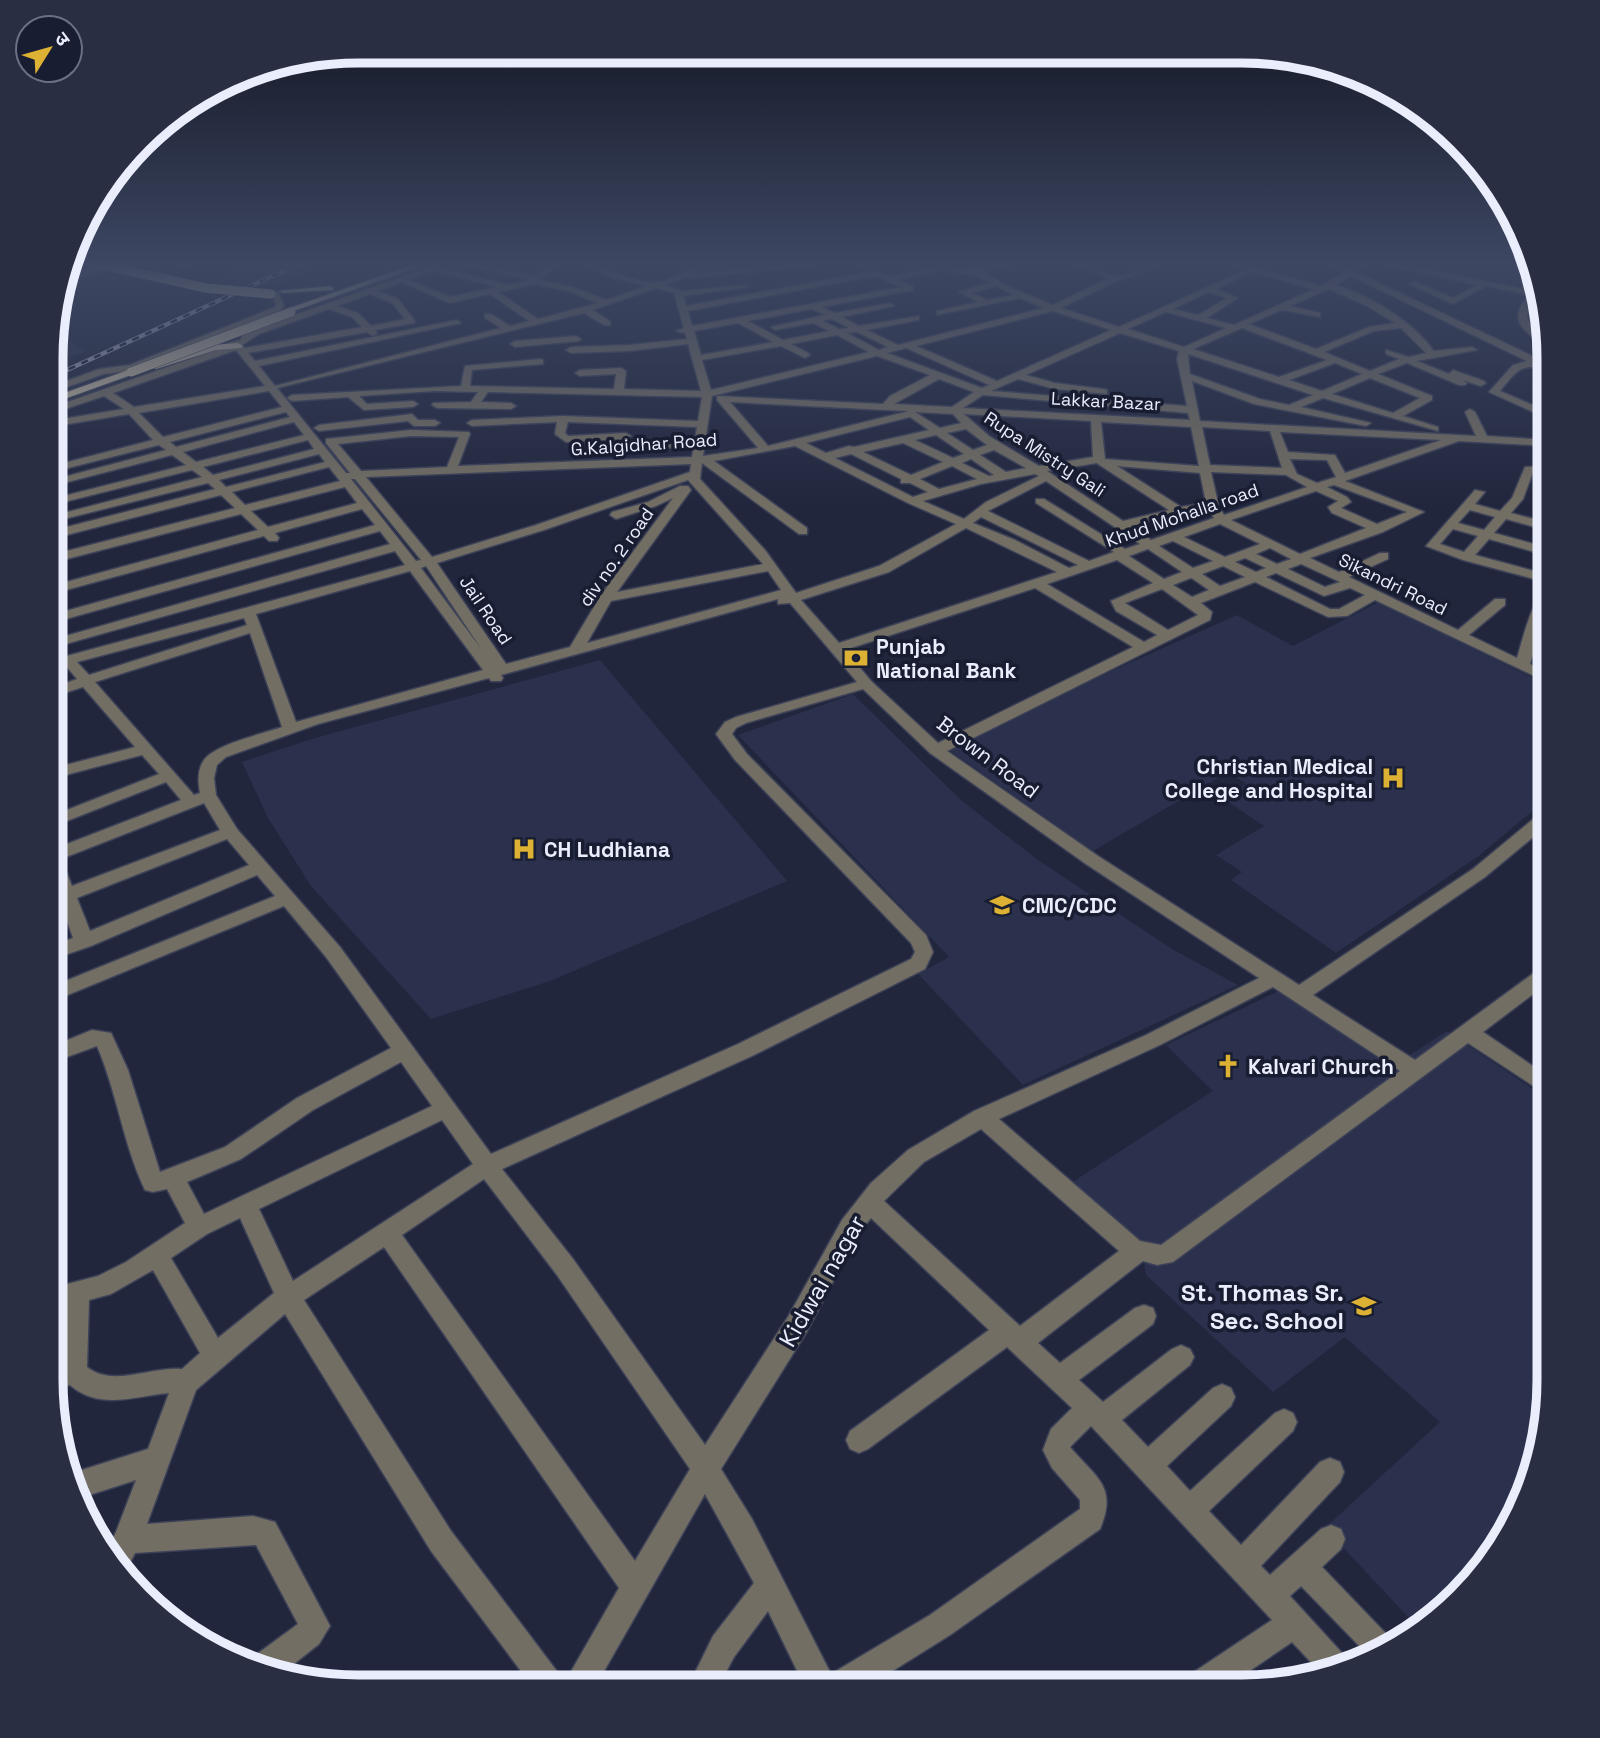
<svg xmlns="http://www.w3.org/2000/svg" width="1600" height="1738" font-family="'Space Grotesk','Noto Sans Devanagari',sans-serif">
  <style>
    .built { fill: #2b314d }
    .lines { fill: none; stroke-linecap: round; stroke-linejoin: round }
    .minor-casing { stroke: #3d4258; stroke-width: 3 }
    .major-casing { stroke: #3d4258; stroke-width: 3 }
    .minor { fill: #736e63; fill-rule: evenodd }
    .major { fill: #bfb59d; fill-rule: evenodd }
    .rail-casing { stroke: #a1a6b8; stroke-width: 4.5 }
    .rail { stroke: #181d32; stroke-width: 2.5; stroke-dasharray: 7; stroke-linecap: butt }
    .major-bridge-casing { stroke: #3d4258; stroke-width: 10; stroke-linecap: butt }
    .major-bridge { stroke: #bfb59d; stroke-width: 9 }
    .labels { text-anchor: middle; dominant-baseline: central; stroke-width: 7; stroke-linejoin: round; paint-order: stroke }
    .far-street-label { font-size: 18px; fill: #e9edfc; stroke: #181d32 }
    .poi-label { font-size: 21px; font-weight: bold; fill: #e9edfc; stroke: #181d32; text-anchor: start }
    .street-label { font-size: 21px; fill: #e9edfc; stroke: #181d32 }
    .near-street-label { font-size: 24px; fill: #e9edfc; stroke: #181d32 }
    .near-poi-label { font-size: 24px; font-weight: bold; fill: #e9edfc; stroke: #181d32; text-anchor: end }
    .rim { fill: none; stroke: #e9edfc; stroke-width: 9 }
  </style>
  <rect width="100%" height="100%" fill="#21263d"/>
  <!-- built -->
  <path class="built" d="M240 264H324L276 285 221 279Z
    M61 336 86 351 56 363V337Z
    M1379 602 1549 686V797L1480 855 1336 953 1231 880 1242 872 1216 855 1264 826 1222 798 1246 784 1228 772 1093 851 948 749 1087 682 1237 615 1293 646Z
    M600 660 787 881 550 981 431 1019 311 886 268 818 242 762 315 738Z
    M853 694 961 800 1038 860 1172 949 1238 985 1023 1085 918 974 949 957 738 735Z
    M1281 990 1393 1066 1447 1031 1549 1100V1400L1508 1533 1419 1629 1325 1528 1440 1422 1345 1337 1273 1392 1146 1275 1142 1247 1071 1183 1213 1091 1166 1045Z"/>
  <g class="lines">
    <!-- minor casing -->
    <g class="minor-casing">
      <path id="minor" d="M81 264H98L109 268 63 282 65 277 95 268Z
        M163 264H195L191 266Z
        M437 264H449L442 268 508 285 530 280 461 264H477L535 276 551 264H560L540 280 573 287 606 300 647 286 614 278 582 264C606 264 635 286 658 282 677 279 691 264 711 264L694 274 792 264H823L693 278 689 276 665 285 682 291 745 285 749 287 684 296 686 306 868 272 852 264H863L891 277 940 266 970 270 964 264 977 267 1018 264 983 271 1009 287 1053 305 1109 278 1074 264C1089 264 1102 275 1117 276 1132 276 1147 264 1165 264L1117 281 1061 308 1119 327 1245 270 1228 264H1241L1321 286 1344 273 1328 264H1339L1350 269 1358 264H1368L1356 272 1549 364V371C1521 361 1517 371 1500 391L1549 412V419L1489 392 1513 365 1527 361 1351 276 1336 285C1372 297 1411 320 1434 351L1472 347 1477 350 1417 361 1449 374 1453 370 1484 381 1486 383 1481 386 1462 380 1467 383 1465 385H1459L1407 363 1378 374 1432 396V400L1403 416 1438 427V431L1323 398 1301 407 1371 423 1366 426 1254 404 1192 381 1200 421 1476 436 1465 412 1470 409 1475 412 1487 436 1549 440V446L1459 441 1345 481 1424 512 1383 532 1310 558 1339 572 1380 553H1388V559L1349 577 1458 630 1495 599H1505V605L1469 635 1517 658C1522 642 1533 594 1549 587V606L1530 664 1549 673V683L1375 600 1347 616 1328 617 1255 582 1201 603 1212 612 1210 620 947 751 1098 856 1299 985 1473 869 1543 811 1549 810V824L1485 877 1313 995 1415 1060 1542 967 1549 965V982L1483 1032 1549 1077V1096L1468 1043 1173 1262 1157 1265 1143 1261 1038 1343 1060 1363 1135 1308 1144 1305 1153 1308 1156 1316 1153 1324 1079 1380 1103 1402 1172 1349 1181 1345 1190 1349 1194 1357 1190 1365 1122 1420 1148 1447 1213 1388 1222 1384 1231 1388 1235 1397 1231 1406 1167 1466 1190 1491 1275 1413 1284 1409 1293 1413 1297 1422 1293 1431 1209 1511 1241 1545 1320 1462 1330 1458 1340 1462 1344 1472 1340 1482 1261 1566 1270 1575 1321 1529 1331 1525 1341 1529 1345 1539 1341 1549 1322 1567 1396 1644 1370 1657 1301 1586 1290 1596 1353 1665 1323 1675 1292 1642 1226 1687H1184L1188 1676 1272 1620 1091 1426 1070 1447C1096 1478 1118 1486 1100 1529L950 1635 867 1687H805L768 1611 734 1657 718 1687H688L713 1636 754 1583 705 1494 595 1687H533L431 1551 285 1314 196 1390 147 1524 253 1516 275 1522 330 1626 319 1644 285 1671 254 1661 257 1654 298 1624 256 1545 135 1553 125 1572 105 1553 116 1532 136 1480 77 1499 66 1475 148 1449 169 1393C134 1396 100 1411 70 1385L51 1388 52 1364 62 1362 64 1307 52 1310V1288L98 1276 126 1262 185 1223 167 1189 153 1192 145 1190C123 1144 117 1092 97 1046L53 1062V1046L92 1030 111 1033 128 1070 160 1172 225 1147 297 1098 391 1048 326 957 284 906 53 1001V986L275 896 257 875 91 946 53 959 54 945 73 938 54 884V849L181 800 166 782 54 826V815L159 774 142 755 54 778V768L135 747 83 687 55 696V687L77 679 61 660 63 657 405 565 395 551 55 647V639L390 544 380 531 55 622V614L375 525 362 509 275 533 279 538 277 541H269L264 536 55 593V585L258 530 241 514 55 562V554L235 508 221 495 55 538V530L215 489 208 483 56 521V515L202 477 192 470 56 504V498L186 465 172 455 56 485V479L166 450 159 445 56 471V465L153 440 129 414 56 426V420L124 409 104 396 56 412V406L225 347 226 344 240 340 244 334 253 330ZM940 270 979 276 990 283 959 292 978 302 937 311V315L1020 298 1044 308 898 345 867 330 919 320V316L859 326 842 317 894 306 890 303 835 313 822 307 913 290V286L898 280ZM434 271 497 287 450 297 409 280ZM1253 272 1314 289 1234 325 1207 318 1238 298 1216 289ZM875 276 901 287 692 326 688 311ZM402 282 449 303 490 294 529 321 510 326 491 314H485V318L501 328 275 386 259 366 461 323 457 320 255 361 248 353 367 332 373 336 377 333 375 330 414 323 415 321 398 299 378 291ZM535 284 568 291 598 303 538 319 498 292ZM996 286 1013 295 988 300 971 293ZM657 288 674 293 684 328 676 331 685 333 687 339 629 345 571 347 566 350 571 353 629 351 688 344 701 391 624 389 626 371 621 368 580 370 575 373 580 376 616 374 614 389 470 386 472 370 543 364V360L540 359 465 366 461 386 292 395 287 398 292 401 348 397 364 410 413 407 418 404 413 401 367 404 359 396 435 391 478 392 471 402 433 403 432 405 437 408 511 409 516 406 511 403 481 402 488 392 702 397 698 421 563 416 472 420 467 423 472 426 557 422 555 434 566 442 626 439 631 436 626 433 568 436 565 433 568 422 697 427 692 457 458 466 470 434 469 432 411 430 326 439V443L350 473H346L277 388 584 313 604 325H610V321L592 310ZM1329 289 1367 306 1395 323 1369 327 1316 349 1249 324 1282 310 1320 317V313L1290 306ZM1209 292 1227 298 1198 315 1173 309ZM370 294 392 303 405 319 371 326 358 313 337 306ZM329 309 352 317 362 327 245 348 242 345 259 334ZM812 309 825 315 771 327 775 330 813 323 829 331 783 340 748 321ZM1053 311 1111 330 997 381 916 346ZM1166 312 1226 328 1184 347 1128 329ZM832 319 849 328 839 329 823 321ZM738 323 773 342 701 355 694 331ZM1242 328 1327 360 1279 377 1193 349ZM1401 328 1426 353 1409 357 1386 350V354L1399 359 1370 371 1324 352 1374 331ZM857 332 888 347 879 350 847 333ZM1120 333 1179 351 1177 359 1187 406 991 391 1018 379 1055 389 1107 394V390L1103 389 1055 383 1026 375ZM837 335 869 352 711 390 702 360 781 346 805 358 810 355 808 353 791 344ZM906 348 989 385 982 388 887 353ZM236 350 265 386 134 407 113 393ZM1188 354 1313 395 1289 405 1260 399 1190 374ZM877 356 930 375 890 396 883 404 717 396V400L758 448 703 456 712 396ZM1335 363 1362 374 1322 391 1289 380ZM1370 378 1420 398 1393 413 1332 394ZM939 379 974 392 952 407 894 404ZM269 391 282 407 163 437 139 413ZM983 395 1188 413 1190 420 963 408ZM730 402 886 410 909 411 768 446ZM286 412 290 417 176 447 170 442ZM915 412 953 414 961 423 940 428ZM964 414 1091 421 1093 457 1039 466 989 436ZM910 417 929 430 854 447 849 446 826 453 806 443ZM294 422 304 435 196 462 183 452ZM1101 422 1191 427 1199 466 1105 459ZM1202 427 1270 431 1282 468 1210 465ZM966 429 987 445 973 450 947 433ZM1280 432 1441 440 1345 473 1335 455 1288 452ZM936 435 964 454 953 458 915 440ZM411 436 459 437 447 467 361 471 338 444ZM308 440 314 449 213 475 203 467ZM903 443 943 462 911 475 863 452ZM795 446 908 503 956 524 879 566 796 593 765 550 700 479 702 463 799 534H807V528L714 461ZM994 450 1026 468 1006 472 980 455ZM319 454 325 462 226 487 219 480ZM851 454 901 479V483H910L928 492 913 497 835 458ZM971 459 994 475 989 476 962 463ZM1290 459 1327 460 1336 477 1317 483 1297 474ZM1097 463 1098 464 1169 510 1123 521 1047 471ZM691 464 690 472 536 525 432 557 366 477ZM952 466 977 479 939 489 920 479ZM1117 466 1200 473 1206 503 1181 507ZM329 467 340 481 245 505 232 492ZM1211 472 1286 475 1307 487 1224 515 1219 507ZM1035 474 1039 476 986 502 964 519 923 501 981 484ZM351 479H355L421 560 416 561ZM688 480 763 564 617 592 691 490 688 486H680L648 502 612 512 610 515 616 519 656 506 673 498 601 595 570 647 506 664 437 563 544 530ZM1046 481 1140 544 1125 549 1044 499H1036V503L1114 552 1089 561 988 511ZM1334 485 1407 512 1377 524 1341 508 1351 502 1347 497 1327 487ZM345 487 357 503 268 527 251 511ZM1316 491 1338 501 1328 507 1332 513 1366 528 1300 554 1231 520ZM1194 511H1209L1214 518 1151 540 1131 526ZM981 517 1078 565 1069 568 1015 540 973 523ZM1220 524 1260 544 1225 557 1184 537ZM966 528 1057 572 839 643 801 600 889 572ZM1173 541 1213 561 1193 568 1159 546ZM1270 548 1291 559 1277 564 1256 554ZM1148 549 1182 572 1164 579 1129 556ZM1245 558 1266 568 1256 572 1235 562ZM1117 560 1153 583 1111 601 1116 611 1157 635 1144 642 1047 584ZM1301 564 1340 582 1325 587 1288 569ZM426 566 482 650 421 568ZM1223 566 1245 577 1220 586 1202 574ZM410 571 483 670 296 722 256 614ZM768 571 781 590 587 643 611 601ZM1276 573 1324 596 1350 588 1365 595 1339 609H1330L1266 577ZM1191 578 1193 579 1209 590 1192 597 1173 585ZM1035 588 1133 647 938 743 871 681 845 650ZM1162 589 1198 615 1168 630 1125 603ZM778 599V604L790 603 857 682 736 717 725 722 716 734 735 760 911 943 915 952 911 959 738 1044 491 1154 340 947 237 829 216 795 214 778 217 765 226 757 318 724 489 678 491 681H501L503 678 501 675ZM244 618 247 625 89 675 77 662ZM250 633 282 727C262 734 216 744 204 760 197 770 198 782 200 793L194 795 95 682ZM863 689 930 753 1086 864 1259 978 1146 1035 974 1111 908 1150 871 1183 842 1220 788 1317 705 1445 573 1259 502 1169 752 1056 925 969 933 952 926 935 747 754 732 734 736 728 746 723ZM204 803 220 830 72 886 61 859ZM227 839 249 865 90 931 77 898ZM1273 987 1400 1071 1161 1245 1140 1241 999 1119 1160 1045ZM401 1062 432 1106 204 1214 187 1182 241 1159 313 1110ZM442 1120 473 1164 293 1281 259 1209ZM981 1129 1119 1251 1020 1326 884 1201 924 1162ZM484 1179 557 1275 690 1469 635 1561 402 1235ZM240 1218 274 1293 218 1338 171 1258 207 1234ZM871 1218 989 1330 850 1431 846 1440 850 1449 859 1453 868 1449 1007 1347 1072 1408 1051 1429 1043 1450 1052 1468 1080 1500V1509L930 1615 831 1674 752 1519 721 1469 806 1333 858 1234ZM384 1247 619 1588 565 1682 451 1531 304 1300ZM153 1270 200 1353 182 1369C151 1366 113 1388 87 1367L89 1300 111 1294Z
        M1382 264H1399L1533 291 1539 288 1541 297H1537L1530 305 1527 317 1532 326 1548 338 1549 341C1538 343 1519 329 1518 317 1518 308 1524 301 1529 295L1486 286 1453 304 1409 284 1416 282 1453 298 1477 285Z
        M272 292H278L284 306 279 312 130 371 104 374 56 391V385L99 369 130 365 273 308 276 306Z
        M56 321 67 330 56 338Z
        M576 336 581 339 579 341 515 347 510 344 515 341Z
        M412 414 418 420H435L440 423 435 426H414L408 421 319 431 314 428 319 425Z
        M670 442 674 443V447L627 452 622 449 627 446Z
        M1549 466V472H1533L1523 499 1511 513 1549 523V531L1506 519 1494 533 1549 548V556L1489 539 1475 555 1549 575V583L1463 560 1426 546 1475 490 1485 492 1475 504 1500 511 1512 498 1525 467ZM1470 510 1495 517 1484 530 1458 523ZM1453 529 1478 536 1464 552 1440 544Z"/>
    </g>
    <!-- major casing -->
    <g class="major-casing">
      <path id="major" d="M415 264H427L274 318 267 316Z
        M331 286 334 290 283 293 279 291Z
        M238 343 243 346 241 348 216 350 156 369 151 366 212 345Z
        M131 369 136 372 134 374 56 402V396Z"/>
    </g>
    <!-- minor -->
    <use href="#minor" class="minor"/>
    <!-- major -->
    <use href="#major" class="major"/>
    <!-- rail casing -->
    <g class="rail-casing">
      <path id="rail" d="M56 375 299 264"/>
    </g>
    <!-- rail -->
    <use href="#rail" class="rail"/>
    <!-- major-bridge casing -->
    <g class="major-bridge-casing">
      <path id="major-bridge" d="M99 264 206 288 271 294
        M131 372 291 312"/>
    </g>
    <!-- major-bridge -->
    <use href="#major-bridge" class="major-bridge"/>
  </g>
  <!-- sky -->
  <linearGradient id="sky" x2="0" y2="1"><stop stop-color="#121522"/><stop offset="0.52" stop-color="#3d4762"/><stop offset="1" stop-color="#3d4762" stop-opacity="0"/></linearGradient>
  <rect width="1600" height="507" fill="url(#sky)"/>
  <!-- icons -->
  <defs>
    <g id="bank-bare" transform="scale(1.89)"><path d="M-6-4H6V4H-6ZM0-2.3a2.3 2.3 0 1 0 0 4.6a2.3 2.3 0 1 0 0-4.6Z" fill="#ddb133" stroke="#181d32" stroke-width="2.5" paint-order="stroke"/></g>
    <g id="hospital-bare" transform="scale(1.89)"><path d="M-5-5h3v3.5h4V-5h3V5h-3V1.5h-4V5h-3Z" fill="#ddb133" stroke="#181d32" stroke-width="2.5" paint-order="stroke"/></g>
    <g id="university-bare" transform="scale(1.89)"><path d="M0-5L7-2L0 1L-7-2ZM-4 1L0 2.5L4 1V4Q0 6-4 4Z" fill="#ddb133" stroke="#181d32" stroke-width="2.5" paint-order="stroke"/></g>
    <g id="church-bare" transform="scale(1.89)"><path d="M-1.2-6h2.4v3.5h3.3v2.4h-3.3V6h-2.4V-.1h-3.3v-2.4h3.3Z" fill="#ddb133" stroke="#181d32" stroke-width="2.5" paint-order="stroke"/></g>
    <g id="school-bare" transform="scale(1.89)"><path d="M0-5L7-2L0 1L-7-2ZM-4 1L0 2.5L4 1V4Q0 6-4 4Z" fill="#ddb133" stroke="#181d32" stroke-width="2.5" paint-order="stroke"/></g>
  </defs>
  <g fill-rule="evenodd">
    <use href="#bank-bare" x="856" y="658"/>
    <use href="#hospital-bare" x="1393" y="778"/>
    <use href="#hospital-bare" x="524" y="849"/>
    <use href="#university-bare" x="1002" y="905"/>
    <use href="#church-bare" x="1228" y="1066"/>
    <use href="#school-bare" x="1364" y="1306"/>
  </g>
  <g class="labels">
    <!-- far-street labels -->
    <g class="far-street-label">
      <text transform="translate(1106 401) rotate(3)">Lakkar Bazar</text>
      <text transform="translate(644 444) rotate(-4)">G.Kalgidhar Road</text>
      <text transform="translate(1045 454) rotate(33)">Rupa Mistry Gali</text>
      <text transform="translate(1182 515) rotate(-19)">Khud Mohalla road</text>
      <text transform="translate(616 557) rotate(-55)">div no. 2 road</text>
      <text transform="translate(1393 584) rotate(26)">Sikandri Road</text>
      <text transform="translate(486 610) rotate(56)">Jail Road</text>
    </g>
    <!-- poi labels -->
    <g class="poi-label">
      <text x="876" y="646">Punjab<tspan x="876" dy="24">National Bank</tspan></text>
      <text x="1373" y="766" text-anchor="end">Christian Medical<tspan x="1373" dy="24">College and Hospital</tspan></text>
      <text x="544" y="849">CH Ludhiana</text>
      <text x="1022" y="905">CMC/CDC</text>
      <text x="1248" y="1066">Kalvari Church</text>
    </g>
    <!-- street labels -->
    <g class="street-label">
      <text transform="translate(988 757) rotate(37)">Brown Road</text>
    </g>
    <!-- near-street labels -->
    <g class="near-street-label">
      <text transform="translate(822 1281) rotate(-60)">Kidwai nagar</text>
    </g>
    <!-- near-poi labels -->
    <g class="near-poi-label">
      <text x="1344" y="1292">St. Thomas Sr.<tspan x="1344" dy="28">Sec. School</tspan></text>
    </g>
  </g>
  <!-- crop -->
  <path d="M0 0H1600V1738H0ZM358 63H1242A295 295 0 0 1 1537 358V1380A295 295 0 0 1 1242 1675H358A295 295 0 0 1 63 1380V358A295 295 0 0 1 358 63Z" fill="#292e42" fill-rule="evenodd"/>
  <path class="rim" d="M358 63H1242A295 295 0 0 1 1537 358V1380A295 295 0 0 1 1242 1675H358A295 295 0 0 1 63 1380V358A295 295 0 0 1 358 63Z"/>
  <!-- north arrow -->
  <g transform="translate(49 49) rotate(53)"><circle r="33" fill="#181d32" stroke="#6c7083" stroke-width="2"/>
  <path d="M0-5L12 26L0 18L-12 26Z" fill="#ddb133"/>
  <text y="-10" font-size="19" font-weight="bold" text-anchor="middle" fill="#e9edfc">उ</text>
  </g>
</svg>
